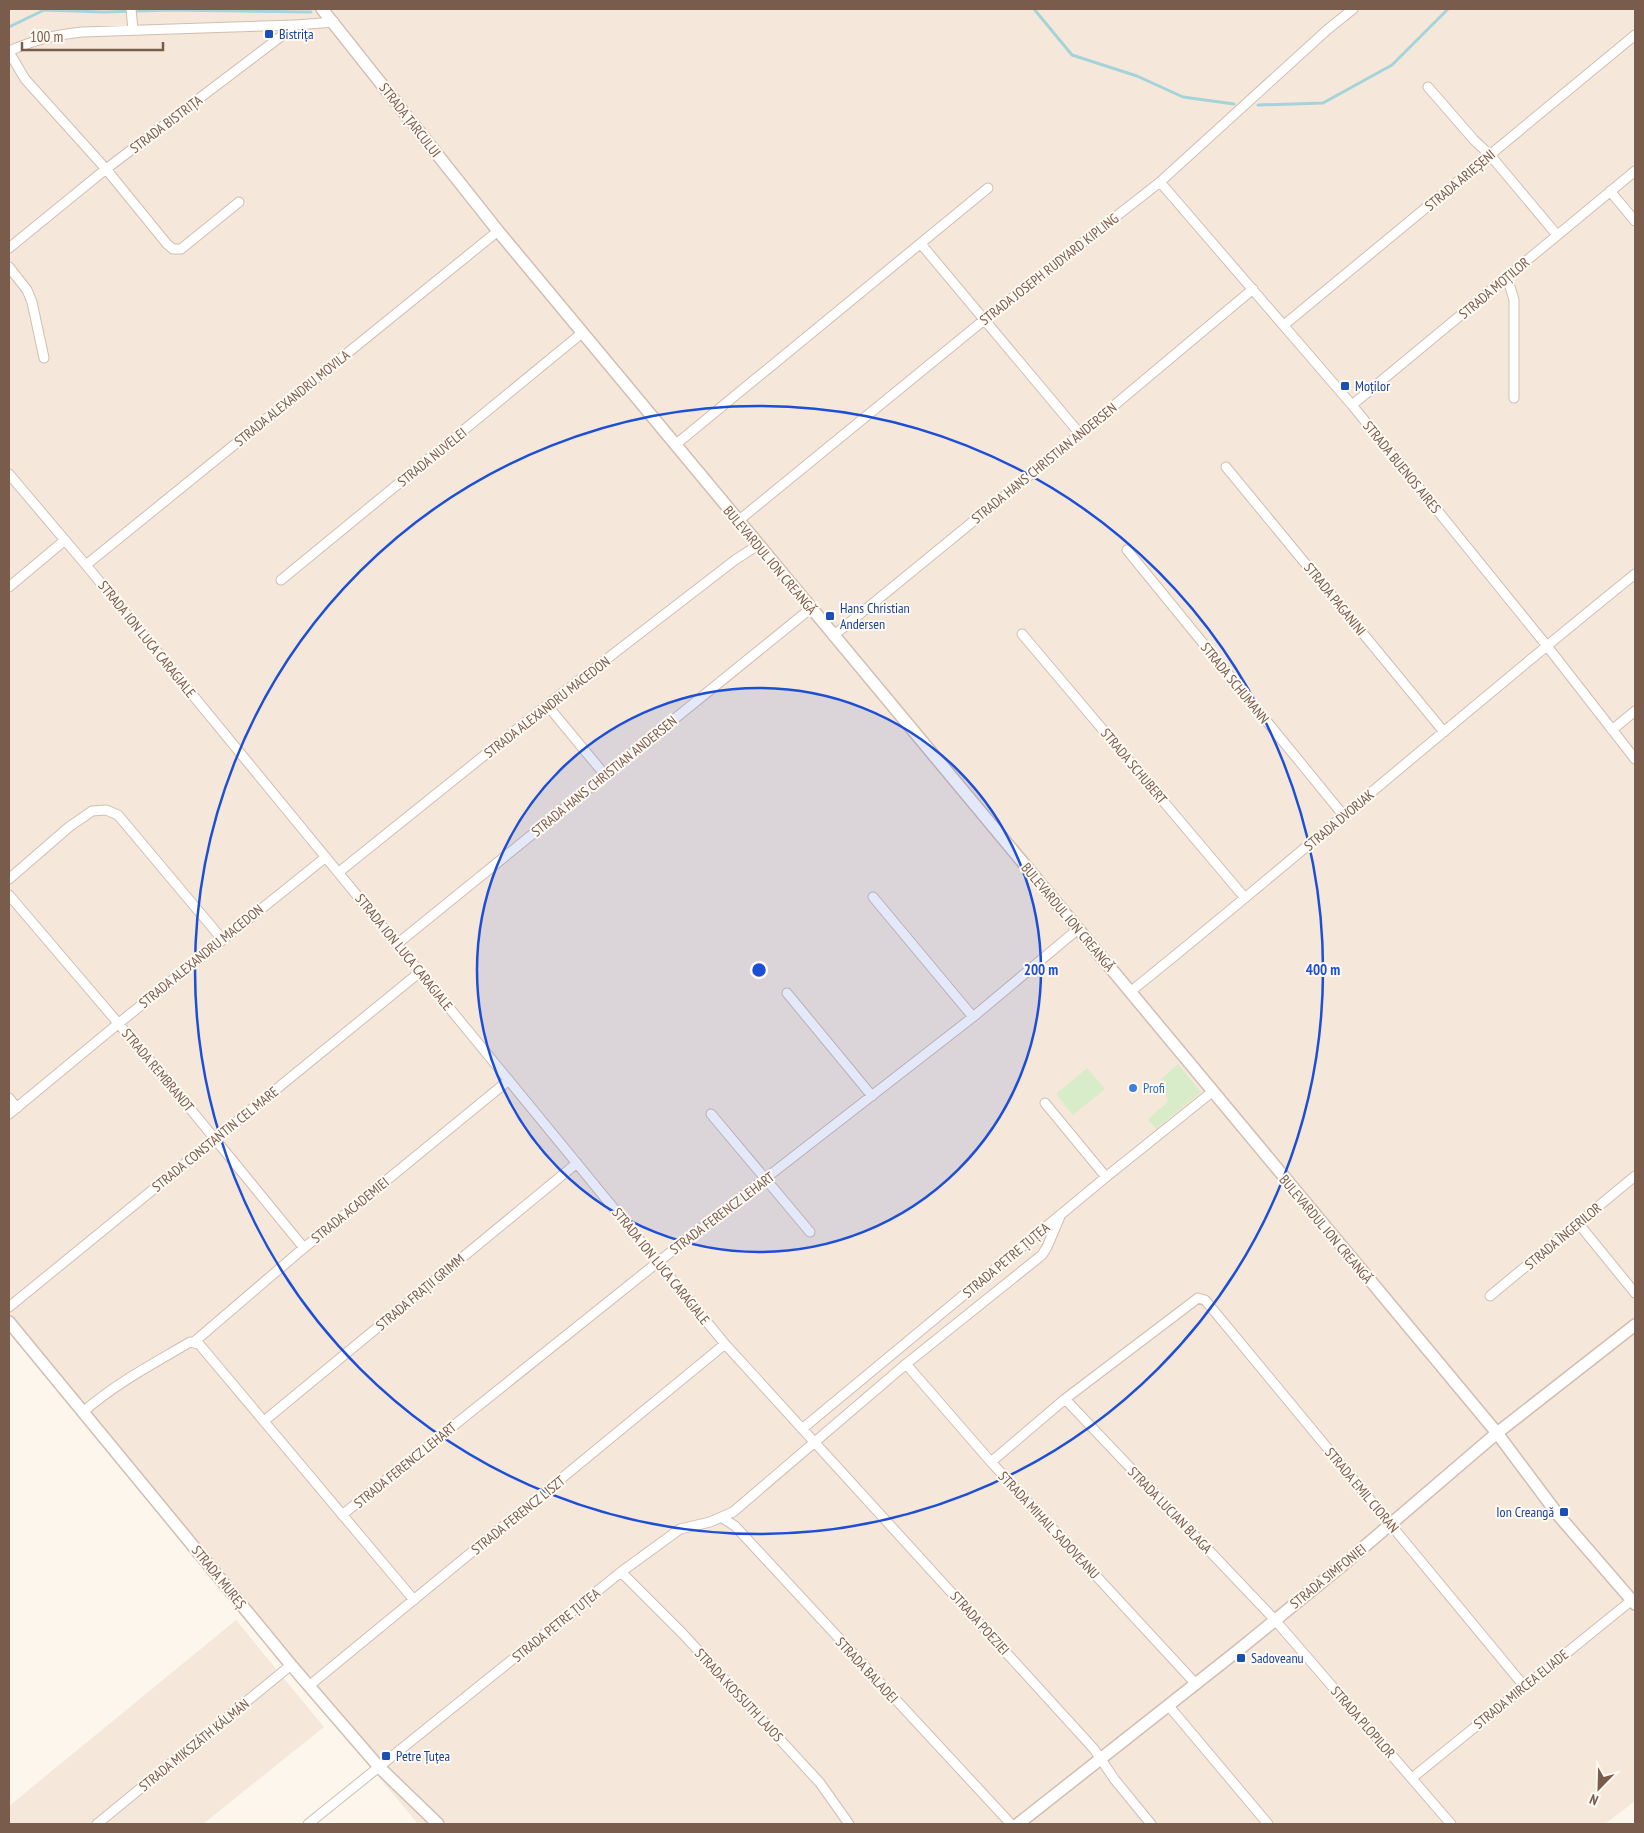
<svg xmlns="http://www.w3.org/2000/svg" width="1644" height="1833" font-family="'PT Sans Narrow',sans-serif">
  <style>
    .residential { fill: #f5e8da }
    .green { fill: #d8ecc9 }
    .lines { fill: none; stroke-linecap: round; stroke-linejoin: round }
    .stream { stroke: #a5d3da; stroke-width: 3 }
    .minor-casing { stroke: #d1beb0; stroke-width: 11 }
    .tertiary-casing { stroke: #d1beb0; stroke-width: 14 }
    .minor { stroke: #fff; stroke-width: 9 }
    .tertiary { stroke: #fff; stroke-width: 11 }
    .ring { fill: none; stroke: #1d4ed8; stroke-width: 2.5 }
    .transit-dot { fill: #1a4fb4; stroke: #fffaf3; stroke-width: 2 }
    .shop-dot { fill: #3f7fe0; stroke: #fffaf3; stroke-width: 2 }
    .labels { text-anchor: middle; dominant-baseline: central; stroke-width: 4; stroke-linejoin: round; paint-order: stroke }
    .transit-label { font-size: 14px; fill: #164399; stroke: #fffaf3; text-anchor: start }
    .street-label { font-size: 14px; fill: #7a5c4d; stroke: #fffaf3 }
    .shop-label { font-size: 14px; fill: #366cbe; stroke: #fffaf3; text-anchor: start }
    .centre { fill: #1d4ed8; stroke: #fffaf3; stroke-width: 2.5 }
    .ring-label { font-size: 15px; text-anchor: middle; font-weight: bold; fill: #1d4ed8; stroke: #fffaf3; stroke-width: 4; stroke-linejoin: round; paint-order: stroke }
  </style>
  <rect width="100%" height="100%" fill="#fdf6ec"/>
  <!-- residential -->
  <path class="residential" d="M9 9H1635V1801L1605 1824H418L9 1333Z
    M236 1620 324 1727 203 1824H9V1806Z"/>
  <!-- green -->
  <path class="green" d="M1178 1064 1201 1092 1156 1129 1148 1119 1168 1102 1161 1079Z
    M1087 1068 1105 1089 1073 1115 1056 1094Z"/>
  <g class="lines">
    <!-- stream -->
    <path class="stream" d="M1034 9 1072 55 1137 76 1183 97 1234 104
      M9 27 44 10 104 12 171 10 311 12
      M1258 105 1323 103 1392 65 1448 9"/>
    <!-- minor casing -->
    <g class="minor-casing">
      <path id="minor" d="M131 9 133 30
        M9 51C35 40 53 35 82 32L295 25
        M9 52 25 79 106 169 167 244 173 249H181L239 202
        M1428 87 1474 140 1490 155 1557 235
        M1160 182 1352 405 1547 646 1635 759
        M1610 191 1635 221
        M921 244 1080 434
        M9 248 106 169 296 25 334 22
        M9 267 27 290 32 302 44 358
        M1507 277 1514 300V398
        M1284 325 1635 35
        M1352 405 1635 171
        M675 445 988 188
        M1226 467 1444 732
        M9 474 86 565 725 1344 1094 1749 1115 1780 1151 1824
        M738 521 984 320 1160 182 1327 30 1353 9
        M1127 550 1344 816
        M86 565 498 231
        M281 580 582 333
        M9 587 65 540
        M1022 634 1245 898
        M833 636 1080 434 1253 289
        M547 705 605 775
        M1612 730 1635 711
        M339 872 547 705 735 560 758 545
        M9 879 69 827 92 811 106 810 118 815 222 939
        M9 895 170 1084 304 1248
        M873 897 973 1017
        M397 944 810 609
        M1130 992C1300 855 1465 711 1635 574
        M787 993 872 1096
        M9 1098 17 1108
        M1045 1103 1106 1177
        M9 1114 119 1023 326 857
        M711 1114 810 1232
        M1578 1223 1635 1293
        M1490 1296 1635 1176
        M9 1307 420 972
        M194 1342 299 1252 509 1080
        M906 1364 991 1462 1195 1683
        M1065 1399 1275 1620 1451 1824
        M83 1412C116 1383 153 1364 190 1342L199 1344 414 1600
        M264 1421 577 1163
        M802 1429 1106 1177 1212 1092
        M991 1462 1065 1399 1198 1298 1205 1300 1524 1686
        M342 1515 658 1262 973 1017 1078 929
        M721 1517 735 1526 1011 1824
        M621 1572 683 1634 820 1783 849 1824
        M310 1685 725 1344
        M1168 1705 1268 1824
        M1412 1778 1632 1600
        M97 1824 291 1665
        M308 1824 621 1572 680 1529 710 1522 733 1512 906 1364 1042 1255 1047 1247 1061 1214"/>
    </g>
    <!-- tertiary casing -->
    <g class="tertiary-casing">
      <path id="tertiary" d="M322 9 498 231 1497 1433 1559 1516 1635 1604
        M9 1322 291 1665 379 1767 438 1824
        M1018 1824 1236 1652 1344 1564 1497 1433 1635 1325"/>
    </g>
    <!-- minor -->
    <use href="#minor" class="minor"/>
    <!-- tertiary -->
    <use href="#tertiary" class="tertiary"/>
  </g>
  <!-- distance rings -->
  <circle cx="759" cy="970" r="282" fill="#1d4ed8" fill-opacity=".12"/>
  <g class="ring">
    <circle cx="759" cy="970" r="282"/>
    <circle cx="759" cy="970" r="564"/>
  </g>
  <!-- markers -->
  <g class="transit-dot">
    <rect x="264" y="29" width="10" height="10" rx="2.5"/>
    <rect x="1340" y="381" width="10" height="10" rx="2.5"/>
    <rect x="825" y="611" width="10" height="10" rx="2.5"/>
    <rect x="1559" y="1507" width="10" height="10" rx="2.5"/>
    <rect x="1236" y="1653" width="10" height="10" rx="2.5"/>
    <rect x="381" y="1751" width="10" height="10" rx="2.5"/>
  </g>
  <circle class="shop-dot" cx="1133" cy="1088" r="5"/>
  <g class="labels">
    <!-- transit labels -->
    <g class="transit-label">
      <text x="279" y="34">Bistrița</text>
      <text x="1355" y="386">Moților</text>
      <text x="840" y="608">Hans Christian<tspan x="840" dy="16">Andersen</tspan></text>
      <text x="1554" y="1512" text-anchor="end">Ion Creangă</text>
      <text x="1251" y="1658">Sadoveanu</text>
      <text x="396" y="1756">Petre Țuțea</text>
    </g>
    <!-- street labels -->
    <g class="street-label">
      <text transform="translate(410 120) rotate(52)">STRADA ȚARCULUI</text>
      <text transform="translate(166 124) rotate(-37)">STRADA BISTRIȚA</text>
      <text transform="translate(1460 180) rotate(-40)">STRADA ARIEȘENI</text>
      <text transform="translate(1049 269) rotate(-38)">STRADA JOSEPH RUDYARD KIPLING</text>
      <text transform="translate(1494 288) rotate(-40)">STRADA MOȚILOR</text>
      <text transform="translate(292 398) rotate(-39)">STRADA ALEXANDRU MOVILA</text>
      <text transform="translate(432 457) rotate(-39)">STRADA NUVELEI</text>
      <text transform="translate(1044 463) rotate(-39)">STRADA HANS CHRISTIAN ANDERSEN</text>
      <text transform="translate(1402 467) rotate(51)">STRADA BUENOS AIRES</text>
      <text transform="translate(770 560) rotate(50)">BULEVARDUL ION CREANGĂ</text>
      <text transform="translate(1335 599) rotate(51)">STRADA PAGANINI</text>
      <text transform="translate(147 639) rotate(51)">STRADA ION LUCA CARAGIALE</text>
      <text transform="translate(1235 683) rotate(51)">STRADA SCHUMANN</text>
      <text transform="translate(547 707) rotate(-38)">STRADA ALEXANDRU MACEDON</text>
      <text transform="translate(1134 766) rotate(50)">STRADA SCHUBERT</text>
      <text transform="translate(604 776) rotate(-39)">STRADA HANS CHRISTIAN ANDERSEN</text>
      <text transform="translate(1339 820) rotate(-40)">STRADA DVORJAK</text>
      <text transform="translate(1068 917) rotate(50)">BULEVARDUL ION CREANGĂ</text>
      <text transform="translate(404 952) rotate(51)">STRADA ION LUCA CARAGIALE</text>
      <text transform="translate(201 956) rotate(-39)">STRADA ALEXANDRU MACEDON</text>
      <text transform="translate(158 1070) rotate(50)">STRADA REMBRANDT</text>
      <text transform="translate(215 1139) rotate(-39)">STRADA CONSTANTIN CEL MARE</text>
      <text transform="translate(350 1210) rotate(-39)">STRADA ACADEMIEI</text>
      <text transform="translate(722 1213) rotate(-37)">STRADA FERENCZ LEHART</text>
      <text transform="translate(1326 1229) rotate(50)">BULEVARDUL ION CREANGĂ</text>
      <text transform="translate(1563 1236) rotate(-40)">STRADA ÎNGERILOR</text>
      <text transform="translate(1006 1260) rotate(-40)">STRADA PETRE ȚUȚEA</text>
      <text transform="translate(661 1266) rotate(51)">STRADA ION LUCA CARAGIALE</text>
      <text transform="translate(420 1292) rotate(-40)">STRADA FRAȚII GRIMM</text>
      <text transform="translate(405 1465) rotate(-39)">STRADA FERENCZ LEHART</text>
      <text transform="translate(1362 1490) rotate(50)">STRADA EMIL CIORAN</text>
      <text transform="translate(1170 1510) rotate(46)">STRADA LUCIAN BLAGA</text>
      <text transform="translate(518 1515) rotate(-39)">STRADA FERENCZ LISZT</text>
      <text transform="translate(1049 1525) rotate(47)">STRADA MIHAIL SADOVEANU</text>
      <text transform="translate(1328 1576) rotate(-39)">STRADA SIMFONIEI</text>
      <text transform="translate(219 1577) rotate(51)">STRADA MUREȘ</text>
      <text transform="translate(980 1623) rotate(48)">STRADA POEZIEI</text>
      <text transform="translate(556 1625) rotate(-39)">STRADA PETRE ȚUȚEA</text>
      <text transform="translate(867 1670) rotate(47)">STRADA BALADEI</text>
      <text transform="translate(1521 1689) rotate(-39)">STRADA MIRCEA ELIADE</text>
      <text transform="translate(739 1695) rotate(47)">STRADA KOSSUTH LAJOS</text>
      <text transform="translate(1363 1722) rotate(49)">STRADA PLOPILOR</text>
      <text transform="translate(194 1745) rotate(-39)">STRADA MIKSZÁTH KÁLMÁN</text>
    </g>
    <!-- shop labels -->
    <g class="shop-label">
      <text x="1143" y="1088">Profi</text>
    </g>
  </g>
  <circle cx="759" cy="970" r="8" class="centre"/>
  <g class="ring-label">
    <text x="1041" y="975">200 m</text>
    <text x="1323" y="975">400 m</text>
  </g>
  <!-- border -->
  <rect width="1644" height="1833" fill="none" stroke="#7a5c4d" stroke-width="20"/>
  <!-- north arrow -->
  <g transform="translate(1599 1788) rotate(203)" stroke="#fffaf3" stroke-width="4" paint-order="stroke">
  <path d="M0-4L9 19L0 12L-9 19Z" fill="#7a5c4d"/>
  <text y="-8" font-size="14" font-weight="bold" text-anchor="middle" fill="#7a5c4d">N</text>
  </g>
  <!-- scale -->
  <path d="M22 42v8h141v-8" fill="none" stroke="#7a5c4d" stroke-width="2.5"/>
  <text x="30" y="42" font-size="15" fill="#7a5c4d" stroke="#fffaf3" stroke-width="4" paint-order="stroke">100 m</text>
</svg>
